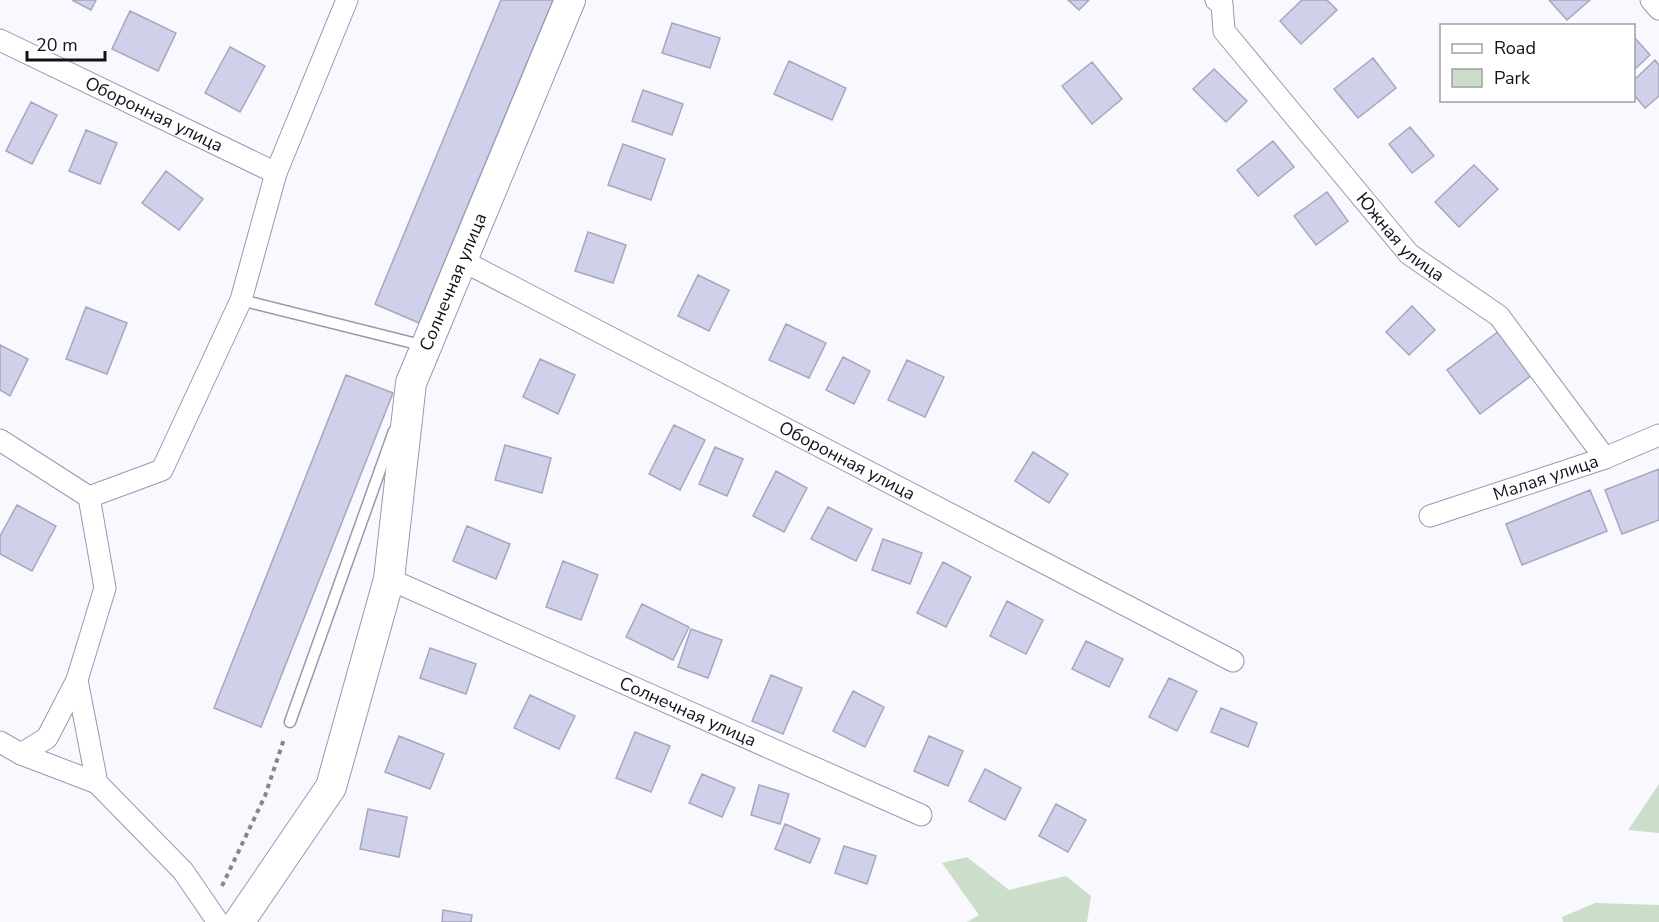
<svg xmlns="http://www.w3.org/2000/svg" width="1659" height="922" font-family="'Nunito Sans',sans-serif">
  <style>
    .green { fill: #cadec9 }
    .building { fill: #cfd0e9; stroke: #a6a7bf; stroke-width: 1.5 }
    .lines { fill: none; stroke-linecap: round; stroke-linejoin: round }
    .lane-casing { stroke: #9899b1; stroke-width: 13 }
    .street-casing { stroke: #9899b1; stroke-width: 23 }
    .secondary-casing { stroke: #9899b1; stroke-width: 32 }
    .path { stroke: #85858c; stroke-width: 4; stroke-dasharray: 4.5 4.5; stroke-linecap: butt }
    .lane { stroke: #fff; stroke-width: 10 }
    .street { stroke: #fff; stroke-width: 21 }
    .secondary { stroke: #fff; stroke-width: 30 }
    .labels { text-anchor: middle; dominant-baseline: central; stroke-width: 4.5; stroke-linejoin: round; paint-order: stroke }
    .street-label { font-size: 18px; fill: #12121a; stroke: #fff }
  </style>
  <rect width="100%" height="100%" fill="#f8f8fe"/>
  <!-- green -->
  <path class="green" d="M1659 784V833L1628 830Z
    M967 857 1009 890 1066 876 1091 896 1087 922H967L979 915 942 863Z
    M1595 903 1659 905V922H1563L1562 917Z"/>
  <!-- building -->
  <path class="building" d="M72 0H96L91 10Z
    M501 0H553L419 323 375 304Z
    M1068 0H1089L1079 10Z
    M1302 0H1327L1337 10 1301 44 1280 21Z
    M1549 0H1590L1567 20Z
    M130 11 176 33 158 71 112 49Z
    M672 23 720 38 710 68 662 53Z
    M1634 37 1650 55 1634 70Z
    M230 47 265 66 240 112 205 93Z
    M1373 58 1396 88 1358 118 1334 89Z
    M1655 60 1659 65V96L1645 108 1634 95V80Z
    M789 61 846 88 832 120 774 94Z
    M1092 62 1122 99 1092 124 1062 86Z
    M1214 69 1247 101 1226 122 1193 89Z
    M643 90 683 104 672 135 632 121Z
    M31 102 57 115 32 164 6 151Z
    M1410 127 1434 156 1412 173 1389 144Z
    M86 130 117 143 100 184 69 171Z
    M1273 141 1294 167 1258 196 1237 170Z
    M623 144 665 159 651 200 608 185Z
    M1474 165 1498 189 1459 227 1435 202Z
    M166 171 203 199 179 230 142 203Z
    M1327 192 1348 221 1316 245 1294 216Z
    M588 232 626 245 613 283 575 271Z
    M698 275 729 290 709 331 678 316Z
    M1412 306 1435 330 1409 355 1386 332Z
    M86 307 127 323 107 374 66 359Z
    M786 324 826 343 809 378 769 360Z
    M1499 331 1532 375 1480 414 1447 370Z
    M0 345 28 359 10 396 0 390Z
    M843 357 870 371 854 404 826 390Z
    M540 359 575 375 558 414 523 397Z
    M907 360 944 377 925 417 888 400Z
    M346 375 393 393 261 727 214 708Z
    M674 425 705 440 680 490 649 474Z
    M505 445 551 458 542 493 495 480Z
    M715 447 743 459 727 496 699 484Z
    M1033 452 1068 474 1049 503 1015 481Z
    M1659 469V520L1622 534 1605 490Z
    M776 471 807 488 784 532 753 516Z
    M1590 490 1607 531 1522 565 1506 524Z
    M17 505 56 526 32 571 0 554V536Z
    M828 507 872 529 856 561 811 539Z
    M467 526 510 544 496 579 453 561Z
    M883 539 922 553 910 584 872 570Z
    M563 561 598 575 581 620 546 607Z
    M943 562 971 577 946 627 917 613Z
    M1007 601 1043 620 1026 654 990 636Z
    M642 604 689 627 673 660 626 637Z
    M691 629 722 640 708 678 678 667Z
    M1086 641 1123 659 1109 687 1072 669Z
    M430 648 476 664 466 694 420 678Z
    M771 675 802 688 783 734 752 721Z
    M1169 678 1197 691 1177 731 1149 717Z
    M853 691 884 707 865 747 833 731Z
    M530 695 575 716 559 749 514 728Z
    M1221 708 1257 723 1248 747 1211 732Z
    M635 732 670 746 651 792 616 778Z
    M399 736 444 754 430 789 385 772Z
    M929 736 963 751 948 786 914 771Z
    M985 769 1021 788 1005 820 969 801Z
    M702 774 735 788 722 817 689 803Z
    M759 785 789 794 780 824 751 815Z
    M1056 804 1086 820 1068 852 1039 836Z
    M368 809 407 817 399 857 360 849Z
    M785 824 820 839 810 863 775 849Z
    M844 846 876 856 867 884 835 873Z
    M443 910 472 915 471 922H442Z"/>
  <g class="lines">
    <!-- lane casing -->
    <g class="lane-casing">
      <path id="lane" d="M241 300 425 346
        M290 722 394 431"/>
    </g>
    <!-- street casing -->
    <g class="street-casing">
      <g id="street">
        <path id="s1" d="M1216 0 1222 4 1224 31 1409 254 1499 316 1605 458"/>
        <path d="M1651 0 1659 9"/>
        <path id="s2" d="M0 40 276 173"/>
        <path id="s3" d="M461 260 1233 661"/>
        <path d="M0 440 89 497"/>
        <path id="s4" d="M1430 516 1605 458 1659 435"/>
        <path id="s5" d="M389 579 921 815"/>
        <path d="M0 742 21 754 47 738 77 680"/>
        <path d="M21 754 97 783"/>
        <path d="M218 922 183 871 97 783 77 680 105 588 89 497 162 470 241 300 276 173 347 0"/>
      </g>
    </g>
    <!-- secondary casing -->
    <g class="secondary-casing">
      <g id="secondary">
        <path id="s6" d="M239 922 331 787 389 579 411 383 570 0"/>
      </g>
    </g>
    <!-- path -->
    <path class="path" d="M222 886 265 796 284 739"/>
    <!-- lane -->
    <use href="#lane" class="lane"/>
    <!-- street -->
    <use href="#street" class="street"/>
    <!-- secondary -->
    <use href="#secondary" class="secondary"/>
  </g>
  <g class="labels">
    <!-- street labels -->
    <g class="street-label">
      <text stroke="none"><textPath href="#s2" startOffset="171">Оборонная улица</textPath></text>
      <text stroke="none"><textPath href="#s1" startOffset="306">Южная улица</textPath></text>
      <text stroke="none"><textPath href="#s6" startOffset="686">Солнечная улица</textPath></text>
      <text stroke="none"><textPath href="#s3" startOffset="435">Оборонная улица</textPath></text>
      <text stroke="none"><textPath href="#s4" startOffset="122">Малая улица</textPath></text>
      <text stroke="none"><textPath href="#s5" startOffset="327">Солнечная улица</textPath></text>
    </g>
  </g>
  <!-- legend -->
  <rect x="1440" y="24" width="195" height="78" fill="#ffffff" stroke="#a0a0a3" stroke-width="1.5"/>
  <rect x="1452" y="44" width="30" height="9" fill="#ffffff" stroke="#a0a0a3" stroke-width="1.5"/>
  <text x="1494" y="54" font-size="18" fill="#12121a">Road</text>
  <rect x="1452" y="69" width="30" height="18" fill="#cadec9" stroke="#a0a0a3" stroke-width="1.5"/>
  <text x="1494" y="84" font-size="18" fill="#12121a">Park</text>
  <!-- scale -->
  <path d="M27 51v9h78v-9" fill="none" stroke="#12121a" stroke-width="3"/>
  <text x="36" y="51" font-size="18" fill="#12121a" stroke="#ffffff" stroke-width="4.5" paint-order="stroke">20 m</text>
</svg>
